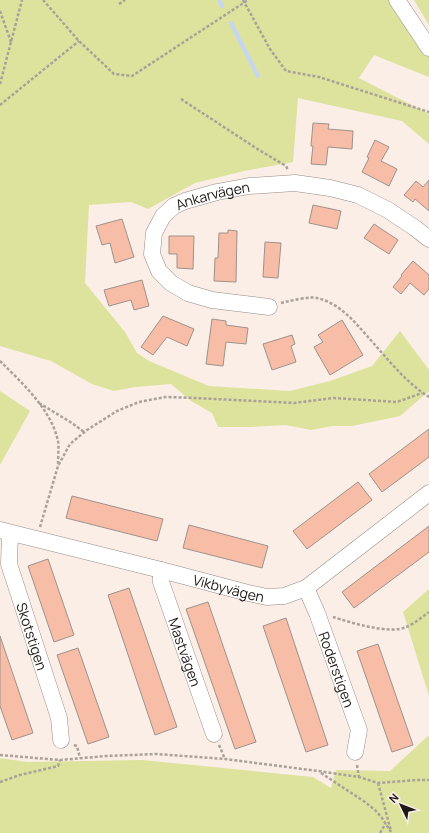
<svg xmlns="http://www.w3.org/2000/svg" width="429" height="833" font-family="Manrope,sans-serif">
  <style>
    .green { fill: #dde39c }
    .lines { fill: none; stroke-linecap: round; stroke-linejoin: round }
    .stream { stroke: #c4d5f6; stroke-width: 4 }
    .building { fill: #f7bda6; stroke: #9e928d }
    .minor-casing { stroke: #968b84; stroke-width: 17 }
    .path { stroke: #aaa19b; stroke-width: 2.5; stroke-dasharray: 3 2; stroke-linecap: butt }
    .minor { stroke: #fff; stroke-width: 16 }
    .labels { text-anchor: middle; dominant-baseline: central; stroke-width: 3; stroke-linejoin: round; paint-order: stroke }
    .street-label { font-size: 14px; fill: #1d1816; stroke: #faeee6 }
  </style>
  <rect width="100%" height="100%" fill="#faeee6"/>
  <!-- green -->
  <path class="green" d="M0 0H389L429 56V77L374 55 359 78 429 114V144L402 121 298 98 293 162 244 171 195 183 148 209 131 202 89 205 85 283 125 332 137 353 149 361 209 386 290 391 330 381 372 366 400 331 429 370V391L400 416 352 426H333L311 430 286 425 251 427H218L212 413 191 401 171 384 135 387 114 391 92 384 51 361 0 346Z
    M414 0H429V25Z
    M0 391 30 411 0 465Z
    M429 589V696L403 612Z
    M429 735V833H0V758L27 762 142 760 313 777 331 788 336 770 390 771Z"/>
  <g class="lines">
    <!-- stream -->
    <path class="stream" d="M219 0 222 6
      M231 23 258 76"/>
  </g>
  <!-- building -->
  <path class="building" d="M313 123 329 124 328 129 353 131 352 149 328 147 326 165 311 164 313 146H311Z
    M375 140 389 147 381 161 397 169 389 186 362 172 369 158 367 157Z
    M429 180V211L415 199 413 202 404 195 416 181 423 187Z
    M313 205 341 211 337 229 309 223Z
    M122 219 134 257 115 263 110 243 102 245 96 226Z
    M374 224 398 240 389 254 364 238Z
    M228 230 237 231 236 282 214 281 215 258H218L219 233H228Z
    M169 236H194L193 269 177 268V254H169Z
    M265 242 281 243 278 278 263 277Z
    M413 261 429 275V289L424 295 410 283 401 294 393 287 402 276 401 275Z
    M142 280 149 306 134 310 131 300 109 306 104 290Z
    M163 316 194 329 187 346 167 337 153 355 141 347Z
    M212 319 226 321V325L248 328 246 344 226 342 223 366 206 364Z
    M342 320 363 355 330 375 314 347 323 342 318 335Z
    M292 335 295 344 291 346 296 362 272 370 263 344Z
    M429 429V457L382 492 369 474Z
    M358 482 372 500 307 549 293 531Z
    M72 496 163 519 157 541 66 518Z
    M189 525 268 546 262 568 183 548Z
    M429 526V552L354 608 342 592Z
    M48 559 74 635 54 642 28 566Z
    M129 588 177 727 155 735 108 595Z
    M208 602 256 742 235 749 186 609Z
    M286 618 328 745 306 752 263 626Z
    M0 636 33 733 12 740 0 706Z
    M378 644 413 745 392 752 357 651Z
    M78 648 109 737 88 744 57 655Z"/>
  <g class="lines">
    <!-- minor casing -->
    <g class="minor-casing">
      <g id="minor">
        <path d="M397 0 429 48"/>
        <path id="s1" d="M269 307 212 300 188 293 171 283 159 271 152 254 154 233 163 216 174 206 185 201 217 192 249 186 295 183 330 188 358 195 388 210 415 228 429 239"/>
        <path id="s2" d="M0 530 161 570 248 593 267 597 284 596 306 588 429 493"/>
        <path id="s3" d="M10 533 9 564 59 718 61 740"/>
        <path id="s4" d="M161 570V582L214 734"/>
        <path id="s5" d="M306 588 317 613 359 730 355 752"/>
      </g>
    </g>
    <!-- path -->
    <path class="path" d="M43 0 79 41 114 74 132 76 248 0
      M243 0 270 49 286 71 319 77 429 112
      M119 4 125 0
      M0 11 11 42
      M0 84 22 0
      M181 99 259 150 286 166 288 170
      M0 105 79 41
      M281 303C289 301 310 296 317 298 339 303 353 320 368 337 387 358 405 382 429 397
      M0 361C22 383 51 409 58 441 59 448 58 458 58 466
      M39 403 72 423 84 432
      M40 527 58 466 70 444 87 430 117 411 139 402 165 397 196 398 294 403 334 398 397 402 422 393
      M333 617C349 622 390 635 406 627 414 624 422 617 429 612
      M74 745 77 746 80 758
      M219 745 225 759
      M0 755 60 760 106 756 157 754 225 759 318 771 359 777 378 783 417 780H429
      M357 765 359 777
      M321 773 365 802 375 810 382 818 391 832
      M0 782 20 775 58 766 60 760
      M378 783 391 831
      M380 833 386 823"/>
    <!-- minor -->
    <use href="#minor" class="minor"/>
  </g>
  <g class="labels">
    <!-- street labels -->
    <g class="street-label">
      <text stroke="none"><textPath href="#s1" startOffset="233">Ankarvägen</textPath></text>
      <text stroke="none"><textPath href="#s2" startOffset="236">Vikbyvägen</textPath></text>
      <text stroke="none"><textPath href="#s3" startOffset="107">Skotstigen</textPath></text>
      <text stroke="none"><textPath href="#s4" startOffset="86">Mastvägen</textPath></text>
      <text stroke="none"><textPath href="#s5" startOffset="87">Roderstigen</textPath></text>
    </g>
  </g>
  <!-- north arrow -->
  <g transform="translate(401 805) rotate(313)" stroke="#faeee6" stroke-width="3" paint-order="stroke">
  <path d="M0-3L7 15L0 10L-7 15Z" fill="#1d1816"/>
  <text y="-6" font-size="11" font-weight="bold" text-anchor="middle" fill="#1d1816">N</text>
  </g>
</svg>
